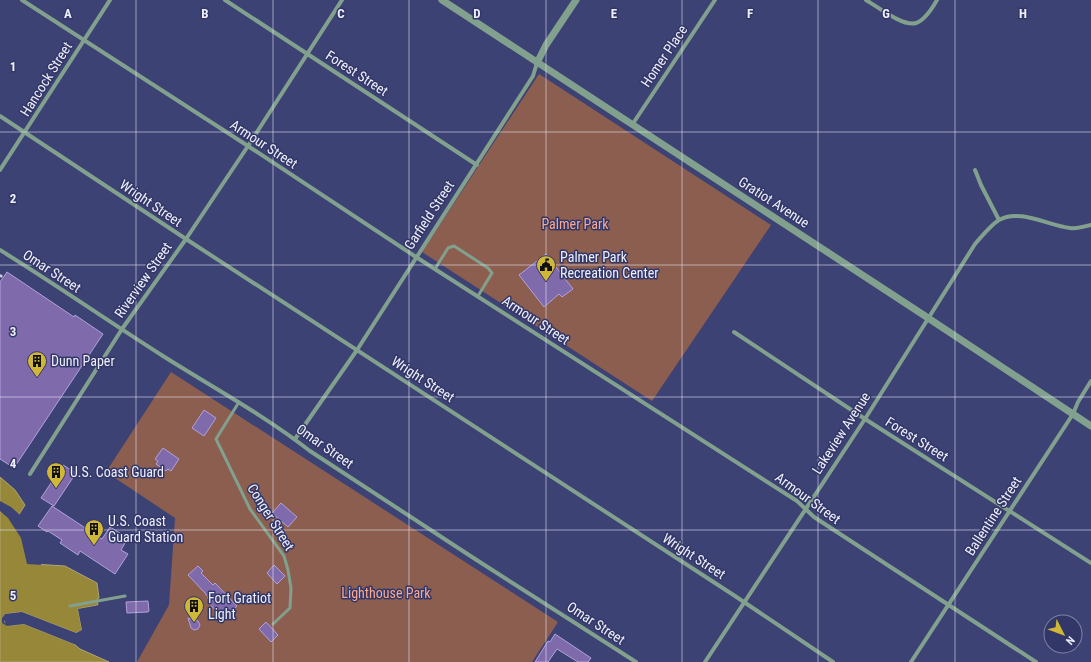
<svg xmlns="http://www.w3.org/2000/svg" width="1091" height="662" font-family="'Roboto Condensed',sans-serif">
  <style>
    .green { fill: #8c5e50 }
    .water { fill: #968739; stroke: #b0a673 }
    .pier { fill: #3d4274 }
    .building { fill: #7f6bab; stroke: #b2a1da }
    .lines { fill: none; stroke-linecap: round; stroke-linejoin: round }
    .service { stroke: #81a08d; stroke-width: 3 }
    .minor { stroke: #81a08d; stroke-width: 4 }
    .tertiary { stroke: #81a08d; stroke-width: 7 }
    .rail { stroke: #cbcee1; stroke-width: 2.5; stroke-dasharray: 8 4; stroke-linecap: butt }
    .grid { fill: none; stroke: #edeffb; stroke-width: 1; stroke-opacity: 0.55 }
    .labels { text-anchor: middle; dominant-baseline: central; stroke-width: 3; stroke-linejoin: round; paint-order: stroke }
    .street-label { font-size: 14px; fill: #edeffb; stroke: #333768 }
    .park-label { font-size: 14px; fill: #faa88f; stroke: #333768 }
    .poi-label { font-size: 14px; fill: #edeffb; stroke: #333768; text-anchor: start }
    .grid-label { font-size: 13px; text-anchor: middle; font-weight: bold; fill: #edeffb; stroke: #333768; stroke-width: 3; stroke-linejoin: round; paint-order: stroke }
  </style>
  <rect width="100%" height="100%" fill="#3d4274"/>
  <!-- green -->
  <path class="green" d="M539 74 771 225 652 401 422 252Z
    M171 372 558 622 532 662H137L169 605 175 518 106 472Z"/>
  <!-- water -->
  <path class="water" d="M0 477 15 490 25 505 18 516 33 564 65 566 97 583 99 598 97 599 98 605 78 609 82 630 76 633 22 612 5 614 2 618 7 626 24 624 74 644 80 649 109 662H0Z"/>
  <!-- pier -->
  <path class="pier" d="M0 501 11 507 20 515 25 522 35 548V562L41 563V565L27 564 21 538 8 518 0 511Z
    M100 605 98 607 80 610 84 631 76 635 22 614 6 616 4 619V622L7 624 25 622 76 643 74 644 24 624 7 626 2 623V618L5 614 22 612 76 633 82 630 78 609Z"/>
  <!-- building -->
  <path class="building" d="M546 254 573 289 562 297 559 294 544 307 519 275Z
    M7 272 74 317 75 315 103 334 14 468 0 459V282Z
    M204 410 216 418 204 436 192 428Z
    M163 448 179 459 171 471 168 469 166 471 156 464 158 461 155 459Z
    M63 465 76 473 54 506 41 498Z
    M281 503 297 517 288 527 272 513Z
    M52 506 102 539 110 527 128 538 121 550 128 554 115 574 80 551 78 555 60 543 62 540 48 531 47 532 38 526Z
    M274 565 285 576 277 584 267 573Z
    M198 566 203 571 201 573 213 585 215 583 237 606 226 616 217 609 215 610 210 604 212 603 207 598 208 597 205 593 188 575Z
    M148 601 149 611 148 612 127 613 126 602Z
    M188 618 198 621 200 625 198 629 194 630 191 628Z
    M266 622 278 635 271 642 259 629Z
    M555 634 591 658 588 662H578L557 649 548 662H535L548 641 550 642Z"/>
  <g class="lines">
    <!-- service -->
    <path class="service" d="M435 269 448 248 454 246 488 268 492 273 478 296
      M239 402 216 439 250 509 284 556 288 570 291 588 290 608 273 624
      M70 606 125 596"/>
    <!-- minor -->
    <path class="minor" d="M22 0 248 146 416 257 797 501 814 517 1036 662
      M225 0 477 165
      M866 0C878 7 903 27 916 23 925 20 933 7 937 0
      M0 116 186 239 735 596 833 662
      M632 125 715 0
      M0 170 110 0
      M975 170 981 185 999 220
      M0 250C55 284 108 321 163 356 212 387 264 415 310 451L472 557 636 662
      M734 332 865 419 1091 563
      M295 439 357 350 533 76 537 63
      M30 474 122 329 186 239 248 146 342 0
      M705 662 865 419 975 244C981 237 992 224 999 220 1019 208 1049 226 1070 228 1077 229 1084 227 1091 225
      M911 662 1073 414 1078 402 1091 381"/>
    <!-- tertiary -->
    <path class="tertiary" d="M442 0 919 312 1091 426
      M537 63 546 45 576 0"/>
    <!-- rail -->
    <path class="rail" d="M0 275 2 277"/>
  </g>
  <!-- grid -->
  <path class="grid" d="M136 0V662M273 0V662M409 0V662M546 0V662M682 0V662M818 0V662M955 0V662M0 132H1091M0 265H1091M0 397H1091M0 530H1091"/>
  <!-- icons -->
  <defs>
    <g id="civic-pin" transform="scale(1)"><path d="M0 17L-7.5 6A9.5 9.5 0 1 1 7.5 6Z" fill="#d0b836" stroke="#333768"/><path d="M-.6-6.5H3V-4.5H.6V-3L4-1V1h2V6H-6V1h2V-1L-.6-3ZM-1.2 2.5V6h2.4V2.5Z" fill="#111"/></g>
    <g id="building-pin" transform="scale(1)"><path d="M0 17L-7.5 6A9.5 9.5 0 1 1 7.5 6Z" fill="#d0b836" stroke="#333768"/><path d="M-4-6H4V6H1V3H-1V6H-4ZM-2.5-4.3h1.7v1.8h-1.7ZM.8-4.3h1.7v1.8H.8ZM-2.5-1h1.7V.8h-1.7ZM.8-1h1.7V.8H.8Z" fill="#111"/></g>
  </defs>
  <g fill-rule="evenodd">
    <use href="#civic-pin" x="546" y="265"/>
    <use href="#building-pin" x="37" y="361"/>
    <use href="#building-pin" x="56" y="472"/>
    <use href="#building-pin" x="94" y="529"/>
    <use href="#building-pin" x="194" y="606"/>
  </g>
  <g class="labels">
    <!-- street labels -->
    <g class="street-label">
      <text transform="translate(664 56) rotate(-56)">Homer Place</text>
      <text transform="translate(357 73) rotate(33)">Forest Street</text>
      <text transform="translate(46 79) rotate(-58)">Hancock Street</text>
      <text transform="translate(264 144) rotate(33)">Armour Street</text>
      <text transform="translate(774 202) rotate(33)">Gratiot Avenue</text>
      <text transform="translate(151 203) rotate(34)">Wright Street</text>
      <text transform="translate(429 215) rotate(-57)">Garfield Street</text>
      <text transform="translate(52 271) rotate(33)">Omar Street</text>
      <text transform="translate(143 280) rotate(-55)">Riverview Street</text>
      <text transform="translate(536 320) rotate(33)">Armour Street</text>
      <text transform="translate(423 379) rotate(33)">Wright Street</text>
      <text transform="translate(841 433) rotate(-57)">Lakeview Avenue</text>
      <text transform="translate(917 439) rotate(32)">Forest Street</text>
      <text transform="translate(325 446) rotate(35)">Omar Street</text>
      <text transform="translate(808 498) rotate(36)">Armour Street</text>
      <text transform="translate(993 516) rotate(-57)">Ballentine Street</text>
      <text transform="translate(271 517) rotate(58)">Conger Street</text>
      <text transform="translate(694 556) rotate(33)">Wright Street</text>
      <text transform="translate(596 623) rotate(33)">Omar Street</text>
    </g>
    <!-- park labels -->
    <g class="park-label">
      <text x="575" y="224">Palmer Park</text>
      <text x="386" y="593">Lighthouse Park</text>
    </g>
    <!-- poi labels -->
    <g class="poi-label">
      <text x="560" y="257">Palmer Park<tspan x="560" dy="16">Recreation Center</tspan></text>
      <text x="51" y="361">Dunn Paper</text>
      <text x="70" y="472">U.S. Coast Guard</text>
      <text x="108" y="521">U.S. Coast<tspan x="108" dy="16">Guard Station</tspan></text>
      <text x="208" y="598">Fort Gratiot<tspan x="208" dy="16">Light</tspan></text>
    </g>
  </g>
  <g class="grid-label">
    <text x="68" y="18">A</text>
    <text x="205" y="18">B</text>
    <text x="341" y="18">C</text>
    <text x="477" y="18">D</text>
    <text x="614" y="18">E</text>
    <text x="750" y="18">F</text>
    <text x="886" y="18">G</text>
    <text x="1023" y="18">H</text>
    <text x="13" y="71">1</text>
    <text x="13" y="203">2</text>
    <text x="13" y="336">3</text>
    <text x="13" y="468">4</text>
    <text x="13" y="600">5</text>
  </g>
  <!-- north arrow -->
  <g transform="translate(1063 634) rotate(132)"><circle r="19" fill="#333768" stroke="#7d81a3"/>
  <path d="M0-3L7 15L0 10L-7 15Z" fill="#d0b836"/>
  <text y="-6" font-size="11" font-weight="bold" text-anchor="middle" fill="#edeffb">N</text>
  </g>
</svg>
